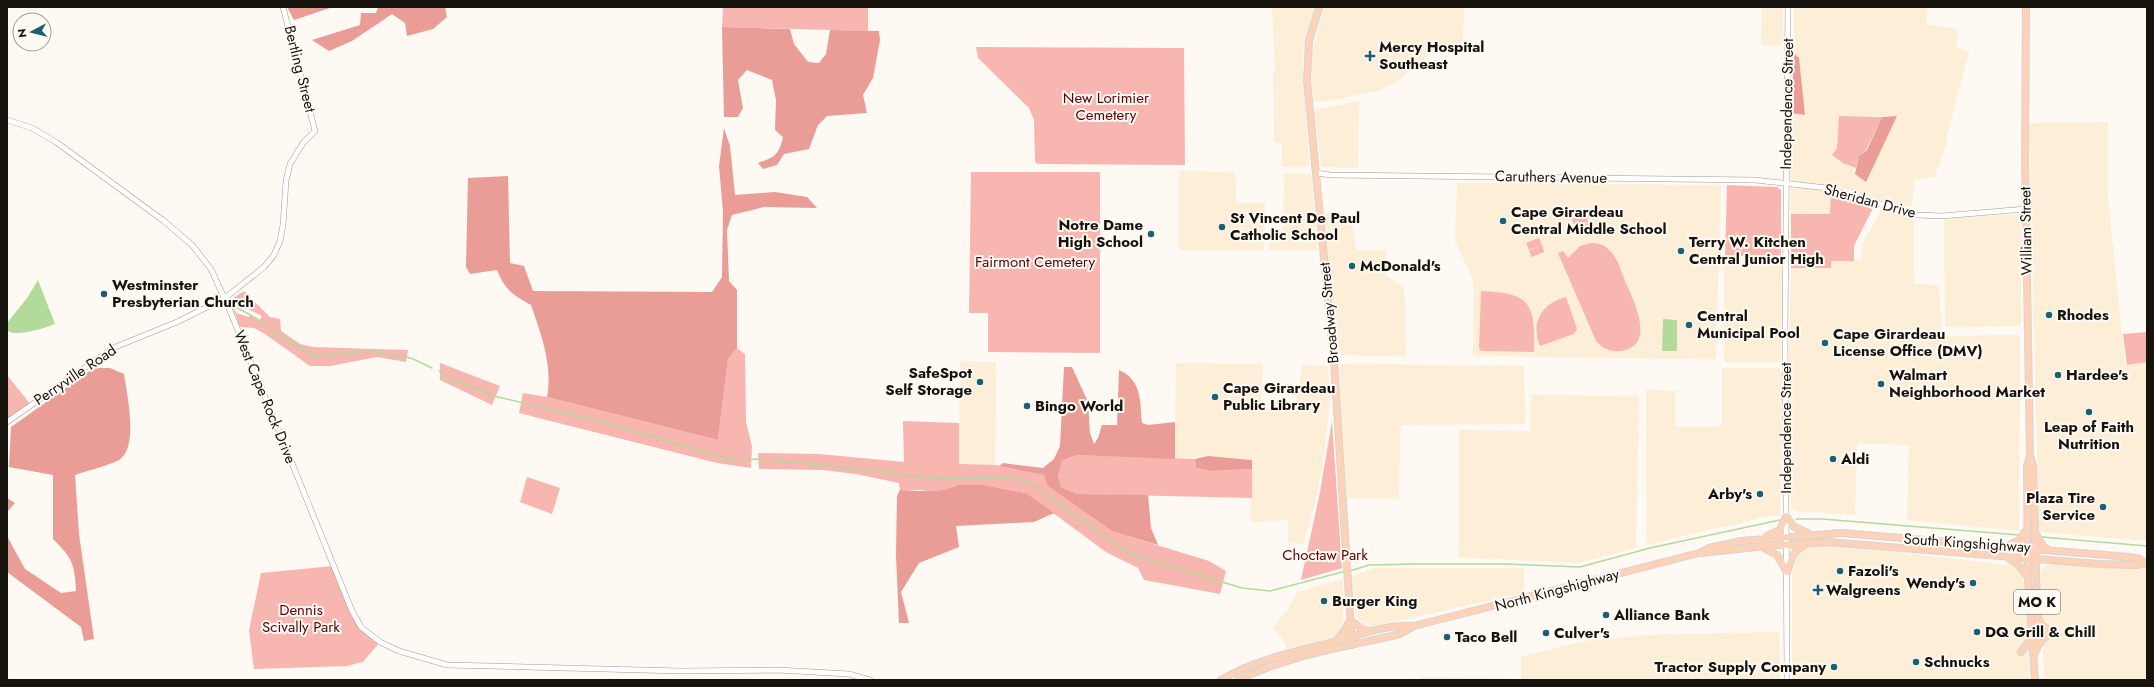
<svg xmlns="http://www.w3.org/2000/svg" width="2154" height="687" font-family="Jost,sans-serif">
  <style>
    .built { fill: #fceed7; fill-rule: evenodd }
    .green { fill: #f7b6b0; fill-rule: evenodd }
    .forest { fill: #ea9c96 }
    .water { fill: #b2da9b }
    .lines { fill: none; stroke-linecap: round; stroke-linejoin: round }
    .stream { stroke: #b2da9b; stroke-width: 1.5 }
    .minor-casing { stroke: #a49b8b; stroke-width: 6 }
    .major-casing { stroke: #d5d5d3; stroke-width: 8 }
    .minor { stroke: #fff; stroke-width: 5 }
    .major { stroke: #fdd2b8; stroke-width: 6 }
    .poi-dot { fill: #196070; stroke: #fef9f3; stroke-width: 1.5 }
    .labels { text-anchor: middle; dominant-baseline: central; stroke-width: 4; stroke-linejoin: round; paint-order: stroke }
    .shield { fill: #fef9f3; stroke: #5c5852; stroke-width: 1 }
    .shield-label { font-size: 14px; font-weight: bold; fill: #16130d }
    .poi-label { font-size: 15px; font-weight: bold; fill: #16130d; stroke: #fef9f3; text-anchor: start }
    .street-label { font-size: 15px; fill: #16130d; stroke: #fef9f3 }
    .park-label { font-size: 15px; fill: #5c0007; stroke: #fef9f3 }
  </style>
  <rect width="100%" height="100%" fill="#fef9f3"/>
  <!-- built -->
  <path class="built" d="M1314 7 1306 37 1302 61 1309 165 1306 167H1282V143H1274L1273 72H1275L1272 8Z
    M1323 7H1464L1463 42 1444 46 1433 51 1398 81 1382 89 1337 100 1313 102 1311 60Z
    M1762 7H1783V43L1779 46 1761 45Z
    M1794 7H1928L1926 24 1958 29 1956 47 1969 52 1946 139 1947 143 1934 177 1914 179 1912 207 1885 202 1833 185 1830 214H1791V113L1805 115 1799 58 1794 53ZM1839 116H1897L1855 174 1856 168 1843 163 1832 155 1837 148Z
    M1359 101 1358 168 1323 167 1321 166 1314 110Z
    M2108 122V197L2125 365 2147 362V541L2039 532 2029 123Z
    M1179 171 1235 172 1236 203H1265L1264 250H1179Z
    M1284 173 1311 174 1318 250H1269L1268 231H1283Z
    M1457 183 1721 185 1716 359 1473 356 1474 290 1472 277 1455 241Z
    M1881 210 1914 219V284L1939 285 1942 336 2020 335 2019 531 1907 520 1909 445 1857 443 1855 515 1795 511 1791 506 1789 343 1791 268H1831V261L1861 260 1864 241Z
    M1324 213 1351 214 1356 250H1386V276L1403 287 1405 298 1406 356 1342 355 1337 351Z
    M2021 214V326L1945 327 1944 219Z
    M1727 262 1782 264 1781 360 1777 362H1726L1724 360V265Z
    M960 361 996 362 995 465H959Z
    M1176 363 1263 364 1261 408 1295 410 1302 365 1328 366 1330 399 1323 463 1314 508 1303 544 1288 543V520L1251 522 1252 460 1208 456 1175 459Z
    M1341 364 1524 366 1525 421 1523 424 1402 425 1400 430 1399 499 1347 498 1339 371Z
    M1722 368H1779L1782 374 1780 516 1762 517 1739 524 1707 530 1647 545 1646 390 1675 391V427H1717L1722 425Z
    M1531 395 1639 396 1636 548 1578 563 1459 557V430L1530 431Z
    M1812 545 1845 546 2015 566 2022 573 2024 584 2030 680H1792V572L1795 556 1802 548Z
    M2051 563 2147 569V680H2042L2044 675 2041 587 2042 570Z
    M1375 568H1524V589L1522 593 1421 616 1374 626 1363 624 1355 614 1352 576Z
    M1343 579V624L1340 632 1330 639 1287 649 1284 641 1273 627 1288 609 1298 592Z
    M1779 632 1780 680H1420V677L1521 679V657L1584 641 1647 635Z"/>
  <!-- green -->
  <path class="green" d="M723 7H868V31L722 27Z
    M976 47 1184 48 1185 165 1038 164 1035 162 1034 120 1029 108 978 58Z
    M1839 116 1882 117 1866 150 1859 156 1856 168 1843 163 1832 155 1837 148Z
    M971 172H1100V353L988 352V313H969Z
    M1727 185 1777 187 1781 190V254L1779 257 1725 256Z
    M1831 191 1874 206 1854 246V261H1831V268H1791V214H1830Z
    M1587 214 1588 222 1573 224 1572 216Z
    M1589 223 1590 231 1574 233 1573 226Z
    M1539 238 1542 245 1529 250 1526 243Z
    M1591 243C1599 243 1605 245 1610 251 1618 258 1621 272 1625 281 1633 300 1658 346 1620 351 1610 352 1602 348 1596 341L1558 253 1563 251 1568 258 1580 246Z
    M1542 245 1544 252 1532 257 1529 251Z
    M244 291 270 317 280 319 281 331 300 344 313 347 408 350 406 362 377 357 330 366H310L265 334 254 328 240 327 230 300ZM237 303 262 316 259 321 250 315 249 317 236 313 233 304Z
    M1481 291C1532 293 1535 304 1534 352L1481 351 1479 348Z
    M1566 297 1577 329 1574 334 1540 346C1530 323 1542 303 1566 297Z
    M2147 332V362L2127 365 2123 334Z
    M737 348 745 354 746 422 752 446 751 468 717 463 519 413 523 393 547 397 718 440 728 359Z
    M440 363 500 386 492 405 440 380Z
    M7 375 31 405 7 422Z
    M903 421 959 423V464L995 465 1044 475 1114 532 1209 561 1226 571 1220 594 1144 580 1138 568 1106 552 1026 493 983 485H958L947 491 931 493 922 490H900L899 483 856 474 823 470 759 469 758 453 819 454 904 462Z
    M1332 421 1342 568 1301 580 1320 492Z
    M1076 455 1195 459 1196 468 1210 471 1252 469V498L1077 494 1061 487 1058 476 1062 461Z
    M527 477 560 488 552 514 520 502Z
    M333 566 361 627 380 642 363 662 347 666 254 669 249 630 261 573Z"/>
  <!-- forest -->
  <path class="forest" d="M287 7H333L294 20Z
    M378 7H445L447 17 433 29 407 36 405 23 392 14 352 41 329 51 312 40 360 25 361 13H376Z
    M722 27 790 29 794 44 808 62 819 63 826 54 830 30 879 31 880 40 873 78 863 95 867 113 827 116 818 125 809 149 784 154 777 165 763 169 758 163C775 157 779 155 783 137L775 130 776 100 772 80 747 70 738 80 743 108 738 117H724Z
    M1794 53 1799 58 1805 115 1791 113Z
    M1897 116 1866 182 1855 174 1859 156 1867 150 1882 117Z
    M724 128 730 146 735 195 775 192 807 197 817 208 764 207 732 215 727 230 729 281 737 290V348L728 359 718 440 547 397C553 365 541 334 531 305 513 295 505 290 497 270L470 274 466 267 468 178 508 176 510 263 524 266 533 291 712 292 722 277 723 212 719 166Z
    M1064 367H1072L1088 402 1090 433 1094 444 1098 438 1102 425H1117L1119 370C1142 380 1140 401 1142 423L1148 425 1175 422V459L1076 455 1062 461 1058 476 1061 487 1077 494 1148 495 1151 528 1158 545 1114 532 1048 486 1044 475 999 466 1003 463 1043 468 1054 459 1060 446Z
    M94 368H110L124 374C127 395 139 447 119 460 105 467 89 470 75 475L79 534 94 639 84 641 81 627 7 572V536L25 569 61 593 76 591C75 564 72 558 53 539V475L9 467 11 427Z
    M1208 456 1252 460V469L1210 471 1196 468 1195 459Z
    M958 485H983L1026 493 1054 513 1034 522 956 526 959 547 919 563 901 592 909 623H899L896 555 897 496 900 490C921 490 938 495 958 485Z
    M7 498 15 503 7 512V529Z"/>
  <!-- water -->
  <path class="water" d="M38 280 55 324C45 328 17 337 8 331L7 323 27 298Z
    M1663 319 1677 320V351H1662Z"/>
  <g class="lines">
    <!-- stream -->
    <path class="stream" d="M234 306 256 318 286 340 315 356 370 351 411 358 432 368
      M439 371 451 379 494 396 603 422 732 460 767 459 934 478 1019 479 1030 483 1127 553 1242 588 1270 591 1346 571
      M1796 519H1822L2019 535
      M2042 537 2147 546
      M1350 571 1369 565 1416 564H1505L1580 567 1650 548 1780 520"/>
    <!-- minor casing -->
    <g class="minor-casing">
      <path id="minor" d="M7 120 32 128 56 142 164 221 192 245 211 269 231 313 352 611 361 627 380 642 399 651 447 665 681 671 778 670 849 674 870 680
        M1316 173 1331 175 1755 180 1827 188 1917 215 1942 216 2026 209
        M7 422 113 348 177 322 225 298 264 267 274 255 280 241 283 225 286 181 290 164 303 143 315 131 283 7
        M1787 680 1785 330 1788 7"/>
    </g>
    <!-- major casing -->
    <g class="major-casing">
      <path id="major" d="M1319 7 1309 41 1307 80 1334 362 1352 645
        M2026 7 2025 159 2030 455
        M2036 534 2043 546 2049 550
        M1767 536 1780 530 1786 516 1794 527 1808 533
        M2007 546 2019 540 2027 529
        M1762 547 1777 555 1787 572
        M1701 553 1766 546 1829 542 2099 564 2137 565 2147 563
        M2008 558 2019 565 2027 576
        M1787 572C1791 560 1793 550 1805 545
        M1350 620 1364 630 1371 631
        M1337 640 1345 630 1349 622
        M2038 646 2042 640 2052 632 2042 625 2039 619
        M2021 652 2031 639
        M2034 655 2038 646V632L2033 466 2030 455 2027 467 2028 579 2035 680
        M1221 680C1256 659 1295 652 1333 642 1359 635 1387 624 1414 626L1699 553 1709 548 1741 541 1841 533 2129 557 2140 559 2145 563
        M1238 680C1289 655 1346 647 1400 634L1414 626"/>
    </g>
    <!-- minor -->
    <use href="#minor" class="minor"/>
    <!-- major -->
    <use href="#major" class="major"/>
  </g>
  <!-- markers -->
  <g class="poi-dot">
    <path d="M1368 50h4v4h4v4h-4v4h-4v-4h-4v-4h4z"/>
    <circle cx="1503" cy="221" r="4"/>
    <circle cx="1222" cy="227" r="4"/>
    <circle cx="1151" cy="234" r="4"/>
    <circle cx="1681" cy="251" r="4"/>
    <circle cx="1352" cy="266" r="4"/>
    <circle cx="104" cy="294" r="4"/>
    <circle cx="2049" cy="315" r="4"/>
    <circle cx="1689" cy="325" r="4"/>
    <circle cx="1825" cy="343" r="4"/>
    <circle cx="2058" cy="375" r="4"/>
    <circle cx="980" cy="382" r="4"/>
    <circle cx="1881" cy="384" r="4"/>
    <circle cx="1215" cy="397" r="4"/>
    <circle cx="1027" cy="406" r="4"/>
    <circle cx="2089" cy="412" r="4"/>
    <circle cx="1833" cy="459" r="4"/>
    <circle cx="1760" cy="494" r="4"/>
    <circle cx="2103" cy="507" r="4"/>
    <circle cx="1840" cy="571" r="4"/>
    <circle cx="1973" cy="583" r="4"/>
    <path d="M1816 584h4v4h4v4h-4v4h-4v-4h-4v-4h4z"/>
    <circle cx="1324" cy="601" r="4"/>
    <circle cx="1606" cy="615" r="4"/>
    <circle cx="1977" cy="632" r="4"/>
    <circle cx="1546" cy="633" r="4"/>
    <circle cx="1447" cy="637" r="4"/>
    <circle cx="1916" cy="662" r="4"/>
    <circle cx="1834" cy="667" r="4"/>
  </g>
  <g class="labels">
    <!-- shield labels -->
    <rect class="shield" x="2014" y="590" width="46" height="24" rx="3"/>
    <g class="shield-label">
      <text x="2037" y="602">MO K</text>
    </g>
    <!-- poi labels -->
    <g class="poi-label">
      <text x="1379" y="47">Mercy Hospital<tspan x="1379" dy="17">Southeast</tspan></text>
      <text x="1511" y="212">Cape Girardeau<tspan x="1511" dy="17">Central Middle School</tspan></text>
      <text x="1230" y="218">St Vincent De Paul<tspan x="1230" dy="17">Catholic School</tspan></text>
      <text x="1143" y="225" text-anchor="end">Notre Dame<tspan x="1143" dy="17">High School</tspan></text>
      <text x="1689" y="242">Terry W. Kitchen<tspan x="1689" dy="17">Central Junior High</tspan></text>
      <text x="1360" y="266">McDonald's</text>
      <text x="112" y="285">Westminster<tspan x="112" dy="17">Presbyterian Church</tspan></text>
      <text x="2057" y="315">Rhodes</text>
      <text x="1697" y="316">Central<tspan x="1697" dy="17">Municipal Pool</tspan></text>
      <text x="1833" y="334">Cape Girardeau<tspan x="1833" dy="17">License Office (DMV)</tspan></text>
      <text x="972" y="373" text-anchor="end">SafeSpot<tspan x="972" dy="17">Self Storage</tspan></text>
      <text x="1889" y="375">Walmart<tspan x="1889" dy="17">Neighborhood Market</tspan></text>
      <text x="2066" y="375">Hardee's</text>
      <text x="1223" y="388">Cape Girardeau<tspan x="1223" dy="17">Public Library</tspan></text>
      <text x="1035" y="406">Bingo World</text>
      <text x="2089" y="427" text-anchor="middle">Leap of Faith<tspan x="2089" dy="17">Nutrition</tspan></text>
      <text x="1841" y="459">Aldi</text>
      <text x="1752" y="494" text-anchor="end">Arby's</text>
      <text x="2095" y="498" text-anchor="end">Plaza Tire<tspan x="2095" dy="17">Service</tspan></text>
      <text x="1848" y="571">Fazoli's</text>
      <text x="1965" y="583" text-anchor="end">Wendy's</text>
      <text x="1826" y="590">Walgreens</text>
      <text x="1332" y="601">Burger King</text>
      <text x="1614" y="615">Alliance Bank</text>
      <text x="1985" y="632">DQ Grill &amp; Chill</text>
      <text x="1554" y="633">Culver's</text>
      <text x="1455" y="637">Taco Bell</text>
      <text x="1924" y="662">Schnucks</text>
      <text x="1826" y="667" text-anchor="end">Tractor Supply Company</text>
    </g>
    <!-- street labels -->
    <g class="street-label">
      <text transform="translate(300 69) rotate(76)">Bertling Street</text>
      <text transform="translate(1787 104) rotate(-89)">Independence Street</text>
      <text transform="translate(1551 177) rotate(1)">Caruthers Avenue</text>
      <text transform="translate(1870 201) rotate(15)">Sheridan Drive</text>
      <text transform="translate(2026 231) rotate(-91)">William Street</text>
      <text transform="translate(1329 313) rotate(-95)">Broadway Street</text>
      <text transform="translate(75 375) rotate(-34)">Perryville Road</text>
      <text transform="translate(265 397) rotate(68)">West Cape Rock Drive</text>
      <text transform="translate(1786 428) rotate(-90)">Independence Street</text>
      <text transform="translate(1967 543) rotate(4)">South Kingshighway</text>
      <text transform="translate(1557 590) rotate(-15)">North Kingshighway</text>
    </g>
    <!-- park labels -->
    <g class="park-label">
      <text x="1106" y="98">New Lorimier<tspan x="1106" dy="17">Cemetery</tspan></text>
      <text x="1035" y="262">Fairmont Cemetery</text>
      <text x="1325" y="555">Choctaw Park</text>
      <text x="301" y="610">Dennis<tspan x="301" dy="17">Scivally Park</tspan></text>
    </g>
  </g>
  <!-- border -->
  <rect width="2154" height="687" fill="none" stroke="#16130d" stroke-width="16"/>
  <!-- north arrow -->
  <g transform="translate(32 32) rotate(263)"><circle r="19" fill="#fef9f3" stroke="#a19d97"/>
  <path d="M0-3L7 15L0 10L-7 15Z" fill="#196070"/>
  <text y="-6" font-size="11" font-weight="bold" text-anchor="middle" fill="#16130d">N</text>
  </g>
</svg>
